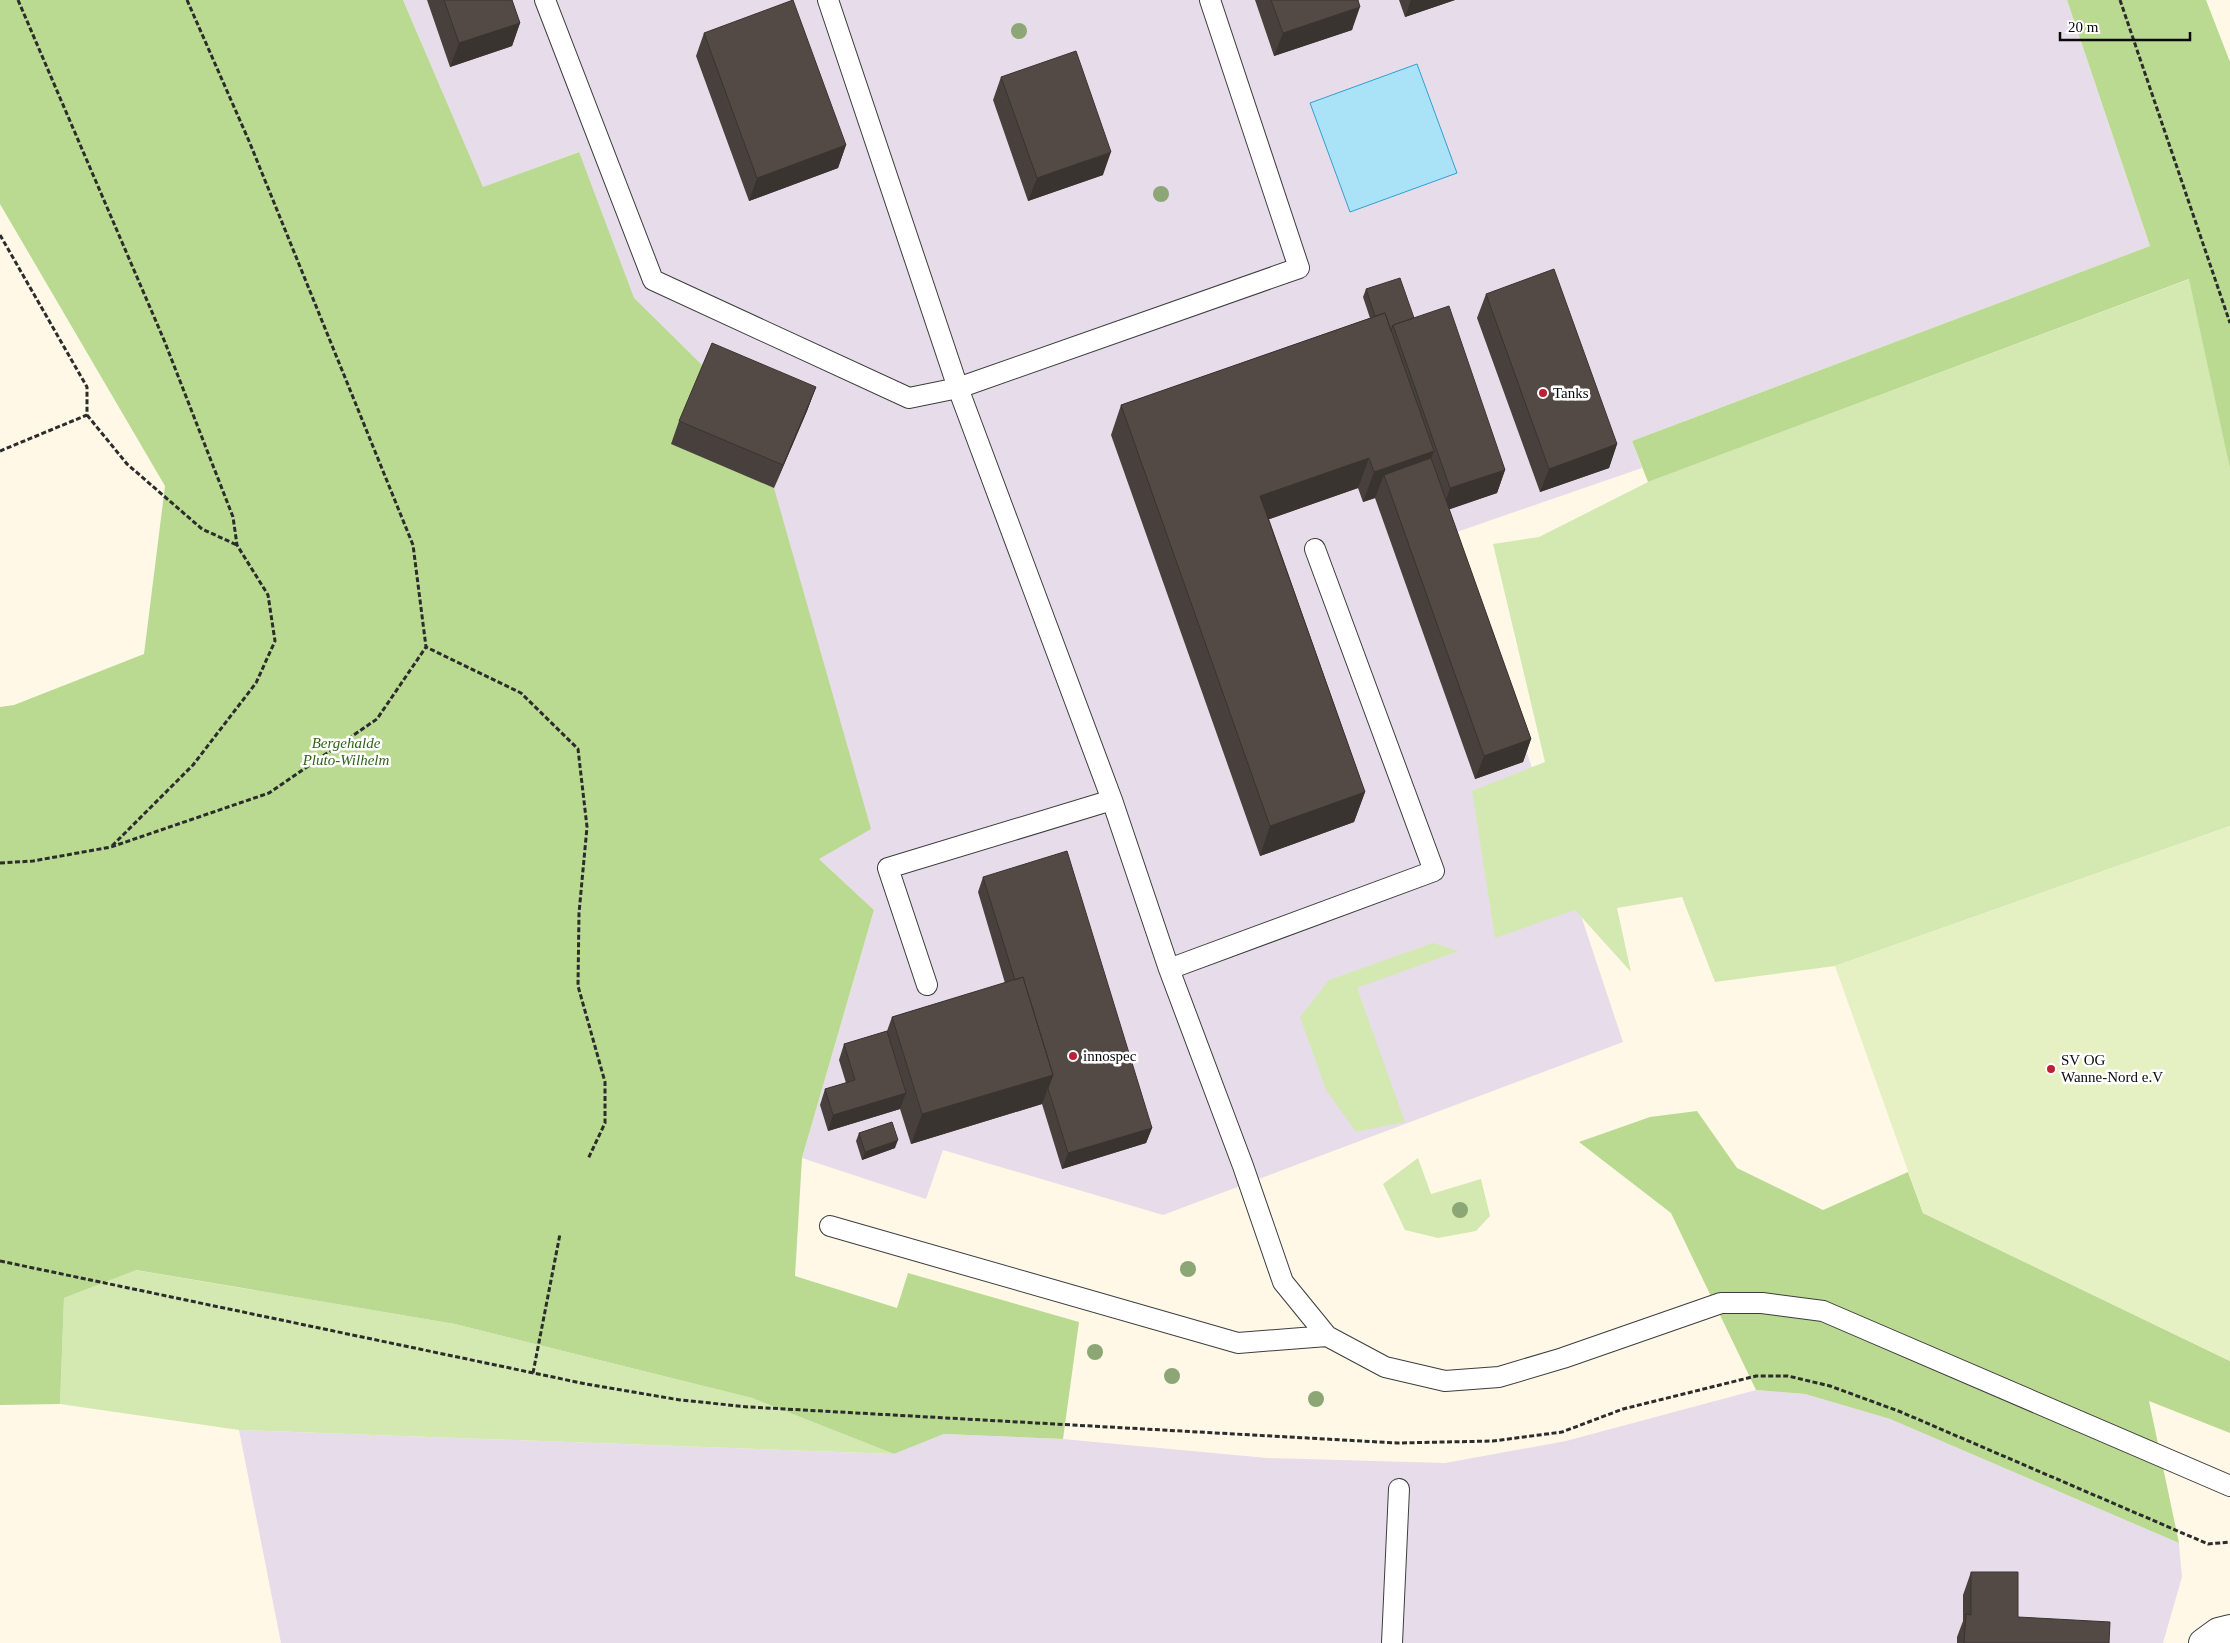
<svg xmlns="http://www.w3.org/2000/svg" width="2230" height="1643" font-family="'Times New Roman',serif">
  <style>
    .industrial { fill: #e7ddea }
    .green { fill: #d4e9b1 }
    .forest { fill: #b9da90 }
    .pitch { fill: #e5f0c3 }
    .water { fill: #aae2f8; stroke: #2fa0d1 }
    .lines { fill: none; stroke-linecap: round; stroke-linejoin: round }
    .lane-casing { stroke: #3d3d3d; stroke-width: 22 }
    .street-casing { stroke: #3d3d3d; stroke-width: 30 }
    .path { stroke: #2c2c2c; stroke-width: 3; stroke-dasharray: 5 2.5; stroke-linecap: butt }
    .lane { stroke: #fff; stroke-width: 20 }
    .street { stroke: #fff; stroke-width: 28 }
    .tree { fill: #8da676 }
    .wall { fill: #47403c }
    .shaded-wall { fill: #3a3431 }
    .building { fill: #534a46; stroke: #3a3431 }
    .poi-dot { fill: #bd1f36; stroke: #fff; stroke-width: 2 }
    .labels { text-anchor: middle; dominant-baseline: central; stroke-width: 5; stroke-linejoin: round; paint-order: stroke }
    .poi-label { font-size: 15px; fill: #0a0a0a; stroke: #fff; text-anchor: start }
    .park-label { font-size: 15px; font-style: italic; fill: #30621a; stroke: #fff }
  </style>
  <rect width="100%" height="100%" fill="#fff8e7"/>
  <!-- industrial -->
  <path class="industrial" d="M403 0H2067L2150 246 1632 441 1642 468 1454 533 1623 1042 1163 1215 943 1150 926 1199 802 1158 874 910 819 859 664 443 578 152 483 188Z
    M1756 1390 1805 1394 1890 1419 2179 1543 2182 1577 2163 1643H281L239 1430 894 1454 944 1434 1063 1439 1267 1458 1445 1463 1566 1441Z"/>
  <!-- green -->
  <path class="green" d="M2190 279 2230 469V826L1835 966 1715 982 1682 897 1617 908 1631 972 1575 910 1495 938 1472 791 1545 762 1493 544 1539 537 1648 482Z
    M1433 943 1459 951 1357 988 1405 1122 1356 1132 1326 1090 1300 1017 1329 980Z
    M1418 1158 1431 1194 1481 1179 1490 1216 1476 1231 1438 1238 1405 1230 1383 1184Z
    M135 1270 455 1324 752 1398 894 1454 239 1430 60 1404 64 1298Z"/>
  <!-- forest -->
  <path class="forest" d="M0 0H403L483 187 579 152 634 298 704 367 774 488 871 829 819 859 874 910 802 1158 795 1276 897 1308 908 1273 1079 1322 1063 1439 944 1434 894 1454 752 1398 455 1324 136 1270 64 1298 60 1404 0 1405V707L14 705 144 654 165 486 0 204Z
    M2067 0H2206L2230 62V469L2189 279 1648 482 1632 441 2150 246Z
    M1697 1111 1737 1168 1823 1210 1908 1172 1923 1213 2230 1361V1433L2149 1401 2179 1543 1890 1419 1805 1394 1756 1390 1671 1213 1579 1142 1650 1117Z"/>
  <!-- pitch -->
  <path class="pitch" d="M2230 826V1361L1923 1213 1835 966Z"/>
  <!-- water -->
  <path class="water" d="M1417 64 1457 173 1350 212 1310 103Z"/>
  <g class="lines">
    <!-- lane casing -->
    <g class="lane-casing">
      <path id="lane" d="M545 0 653 280 909 398 958 388 828 0
        M1315 549 1434 871 1169 969 1243 1166 1283 1282 1327 1336 1385 1367 1445 1381 1499 1377 1563 1358 1721 1303H1762L1823 1311 2230 1486
        M1169 969 1112 800 958 388 1299 268 1210 0
        M927 985 888 868 1112 800
        M830 1226 1238 1343 1327 1336
        M1392 1643 1399 1489"/>
    </g>
    <!-- street casing -->
    <g class="street-casing">
      <path id="street" d="M2203 1643 2218 1632 2230 1629"/>
    </g>
    <!-- path -->
    <path class="path" d="M18 0 164 340 233 517 237 545 268 595 275 641 256 683 193 765 111 847
      M187 0 249 141 413 545 426 647 521 693 578 749 587 827 579 913 578 986 605 1082V1123L588 1159
      M2120 0 2230 323
      M0 235 87 387V415L0 451
      M87 415 127 464 202 529 237 545
      M0 863 33 861 111 847 269 793 377 719 426 647
      M0 1261 586 1384 680 1400 749 1407 1397 1443 1493 1441 1562 1432 1623 1409 1756 1376H1788L1830 1386 1901 1412 2208 1544 2230 1542
      M533 1373 560 1234"/>
    <!-- lane -->
    <use href="#lane" class="lane"/>
    <!-- street -->
    <use href="#street" class="street"/>
  </g>
  <!-- trees -->
  <g class="tree">
    <circle cx="1019" cy="31" r="8"/>
    <circle cx="1161" cy="194" r="8"/>
    <circle cx="1460" cy="1210" r="8"/>
    <circle cx="1188" cy="1269" r="8"/>
    <circle cx="1095" cy="1352" r="8"/>
    <circle cx="1172" cy="1376" r="8"/>
    <circle cx="1316" cy="1399" r="8"/>
  </g>
  <!-- wall -->
  <path class="wall" d="M427 0H512L520 23 512 46 450 67Z
    M1255 0H1358L1352 30 1274 56Z
    M1399 0H1455L1405 17Z
    M704 33 846 145 838 168 749 201 696 56Z
    M1001 77 1103 175 1028 201 993 100Z
    M1366 289 1414 318 1505 470 1497 493 1449 509 1531 739 1523 762 1475 779 1375 498 1363 502 1358 488 1269 519 1365 792 1354 822 1260 856 1111 435 1121 405 1370 318 1363 297Z
    M1486 294 1617 444 1609 468 1540 492 1477 318Z
    M816 387 807 411 774 488 671 444 679 421Z
    M983 877 1152 1128 1146 1143 1062 1169 1042 1104 911 1144 900 1109 828 1131 820 1105 825 1089 846 1083 839 1060 844 1044 887 1031 892 1017 1005 983 978 892Z
    M859 1133 895 1148 862 1160 856 1141Z
    M1971 1572 2018 1617 2109 1643H1957V1637L1963 1621V1595Z"/>
  <!-- shaded-wall -->
  <path class="shaded-wall" d="M1411 0H1455L1405 17Z
    M1360 7 1352 30 1274 56 1283 33Z
    M520 23 512 46 450 67 459 43Z
    M846 145 838 168 749 201 757 178Z
    M1111 152 1103 175 1028 201 1037 178Z
    M816 387 807 411 774 488 783 465Z
    M1617 444 1609 468 1540 492 1549 469Z
    M1434 451 1423 481 1384 475 1375 498 1363 502 1374 472Z
    M1369 458 1358 488 1250 526 1260 496Z
    M1505 470 1497 493 1442 512 1450 488Z
    M1531 739 1523 762 1475 779 1484 756Z
    M1365 792 1354 822 1260 856 1270 826Z
    M1053 1075 1042 1104 911 1144 922 1114Z
    M906 1093 900 1109 828 1131 833 1115Z
    M1152 1128 1146 1143 1062 1169 1068 1153Z
    M898 1140 895 1148 862 1160 865 1152Z"/>
  <!-- building -->
  <path class="building" d="M444 0H512L520 23 459 43Z
    M793 0 846 145 757 178 704 33Z
    M1271 0H1358L1360 7 1283 33Z
    M1076 51 1111 152 1037 178 1001 77Z
    M1554 269 1617 444 1549 469 1486 294Z
    M1400 278 1414 318 1393 325 1391 331 1385 313 1375 316 1366 289Z
    M1449 306 1505 470 1450 488 1393 325Z
    M1385 313 1434 451 1374 472 1369 458 1260 496 1365 792 1270 826 1121 405Z
    M712 343 816 387 783 465 679 421Z
    M1431 458 1531 739 1484 756 1384 475Z
    M1067 851 1152 1128 1068 1153 1048 1088 1053 1075 1023 977 1015 980 983 877Z
    M1023 977 1053 1075 922 1114 892 1017Z
    M887 1031 906 1093 833 1115 825 1089 855 1080 844 1044Z
    M892 1122 898 1140 865 1152 859 1133Z
    M1971 1572H2018V1617L2110 1622 2109 1643H1964L1966 1614 1971 1615Z"/>
  <!-- markers -->
  <g class="poi-dot">
    <circle cx="1543" cy="393" r="5"/>
    <circle cx="1073" cy="1056" r="5"/>
    <circle cx="2051" cy="1069" r="5"/>
  </g>
  <g class="labels">
    <!-- poi labels -->
    <g class="poi-label">
      <text x="1553" y="393">Tanks</text>
      <text x="1083" y="1056">innospec</text>
      <text x="2061" y="1060">SV OG<tspan x="2061" dy="17">Wanne-Nord e.V</tspan></text>
    </g>
    <!-- park labels -->
    <g class="park-label">
      <text x="346" y="743">Bergehalde<tspan x="346" dy="17">Pluto-Wilhelm</tspan></text>
    </g>
  </g>
  <!-- scale -->
  <path d="M2060 32v8h130v-8" fill="none" stroke="#0a0a0a" stroke-width="2.5"/>
  <text x="2068" y="32" font-size="15" fill="#0a0a0a" stroke="#ffffff" stroke-width="4" paint-order="stroke">20 m</text>
</svg>
